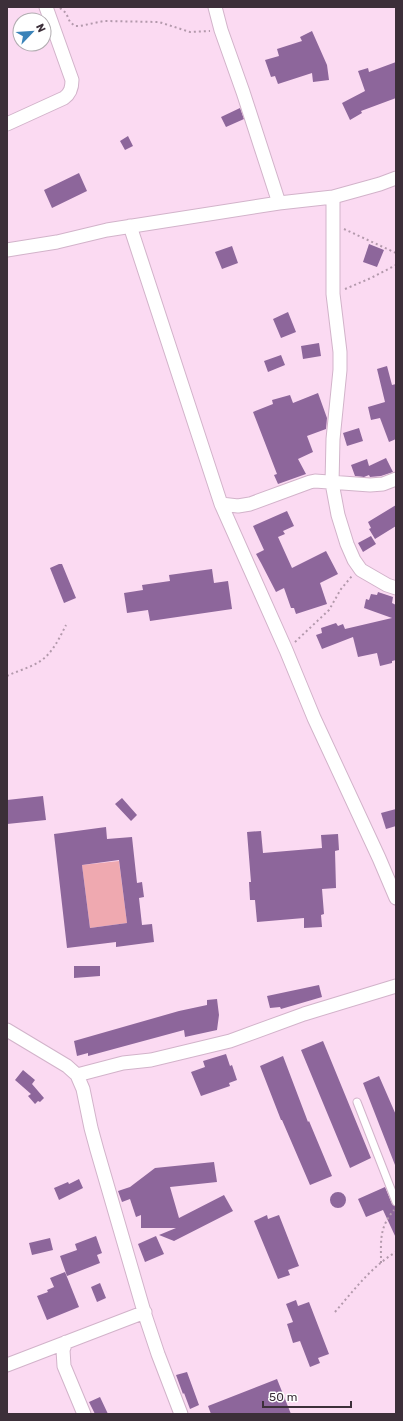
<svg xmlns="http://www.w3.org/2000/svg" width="403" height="1421" font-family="Rubik,sans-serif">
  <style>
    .garden { fill: #efa9b0 }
    .building { fill: #8d669b; fill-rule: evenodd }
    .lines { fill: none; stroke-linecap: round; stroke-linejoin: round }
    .lane-casing { stroke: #d2b3ca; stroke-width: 9 }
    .street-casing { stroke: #d2b3ca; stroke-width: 15 }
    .path { stroke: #b399ac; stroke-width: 2; stroke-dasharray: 2 3; stroke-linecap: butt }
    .lane { stroke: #fff; stroke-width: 7 }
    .street { stroke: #fff; stroke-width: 13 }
  </style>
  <rect width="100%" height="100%" fill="#fbdaf2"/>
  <!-- garden -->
  <path class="garden" d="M119 861 127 923 90 928 82 865Z"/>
  <!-- building -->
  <path class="building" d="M312 31 327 65 329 80 313 82 312 73 278 84 275 76 271 77 265 60 279 56 277 49 302 41 300 37Z
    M396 62V98L361 111 362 113 350 120 342 103 365 91 358 71 368 68 369 72Z
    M240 108 244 119 226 127 221 117Z
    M128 136 133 146 125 150 120 141Z
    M79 173 87 191 52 208 44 190Z
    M369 244 384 250 377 267 363 262Z
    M232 246 238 263 222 269 215 252Z
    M288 312 296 332 281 338 273 319Z
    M319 343 321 356 303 359 301 346Z
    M281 355 285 365 268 372 264 361Z
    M387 366 392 385 396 384V439L389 442 380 418 371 420 368 407 385 402 377 369Z
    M318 393 327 418 326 429 307 436 313 452 298 459 306 474 278 484 274 475 277 474 253 412 273 404 272 400 290 395 293 403Z
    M359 428 363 441 347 446 343 433Z
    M386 458 393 472 381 476 370 477 369 475 364 477 355 476 351 465 367 459 369 466Z
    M396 505V526L375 539 369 529 371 528 368 522Z
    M287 511 294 526 283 531 285 534 278 537 292 568 326 551 338 574 320 583 327 604 296 614 294 608H291L284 588 276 592 261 563 256 554 264 550 253 526Z
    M371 536 376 544 363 552 358 543Z
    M59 564H62L76 598 64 603 50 568Z
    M212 569 214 583 228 581 232 609 150 621 148 610 127 613 124 593 143 590 142 585 170 581 169 575Z
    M378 592 393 597 392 603 396 605V660L392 661V663L380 666 377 653 358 657 353 637 322 649 316 635 322 633 321 628 336 623 338 626 343 624 345 629 392 618 364 608 366 599 369 600 371 594 377 595Z
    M43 796 46 820 7 824V800Z
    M122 798 137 815 131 821 115 804Z
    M396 809V826L386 829 381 813Z
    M106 827 107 839 132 837 137 883 142 882 144 897 139 898 142 925 152 924 154 942 116 947V942L67 948 54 834ZM119 860 127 923 90 928 82 865Z
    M261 831 263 853 322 848 321 835 338 834 339 850 335 851 336 888 322 889 324 914 321 915 322 927 304 928V918L257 922 255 900H250L249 882H251L247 832Z
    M74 966H100V976L74 978Z
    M319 985 322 997 281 1009 280 1007 270 1008 267 996Z
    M217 999 219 1015 217 1030 185 1037 184 1030 88 1056V1053L77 1056 74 1041 179 1011 207 1005V1000Z
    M323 1041 371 1158 350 1168 301 1050Z
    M226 1054 230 1066 232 1065 237 1080 229 1083 230 1086 201 1096 191 1072 205 1067 203 1061Z
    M283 1056 308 1122 309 1121 332 1176 310 1185 282 1120H281L260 1066Z
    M23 1070 35 1080 32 1084 44 1098 40 1102 38 1101 35 1104 28 1096 31 1094 15 1080Z
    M379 1076 396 1115 395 1165 363 1083Z
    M214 1162 217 1182 170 1187 179 1218 224 1195 233 1211 174 1241 159 1235 176 1228H141V1215L136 1217 130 1199 122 1202 118 1191 130 1187 155 1168Z
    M79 1179 83 1188 59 1200 54 1188 68 1182 69 1184Z
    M385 1187 392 1204 396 1207V1238L383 1210 366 1217 358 1199Z
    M330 1200a8 8 0 1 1 16 0a8 8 0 1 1-16 0Z
    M267 1215 268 1219 279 1215 299 1266 288 1270 290 1275 278 1279 254 1221Z
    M96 1236 102 1253 97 1255 100 1263 67 1276 60 1256 77 1250 75 1244Z
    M156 1236 164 1254 145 1262 138 1244Z
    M50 1238 53 1250 32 1255 29 1243Z
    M65 1272 79 1307 47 1320 37 1296 48 1292 47 1290 54 1287 50 1278Z
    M100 1283 106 1298 97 1302 91 1287Z
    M296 1300 298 1306 309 1302 329 1354 318 1358 320 1363 310 1367 300 1341 293 1343 287 1324 293 1322 286 1304Z
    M187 1372 199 1405 190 1409 184 1393 183 1394 176 1375Z
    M277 1379 291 1414H211L208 1406Z
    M100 1397 108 1414H95L89 1402Z"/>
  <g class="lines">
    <!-- lane casing -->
    <g class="lane-casing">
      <path id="lane" d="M357 1102 396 1202"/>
    </g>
    <!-- street casing -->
    <g class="street-casing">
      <path id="street" d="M215 7 221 30 243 92 279 203
        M7 124 64 98C71 93 72 87 72 80L46 7
        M333 197V294L340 352V370L333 439 332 483 338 515 347 544 354 560 361 570 387 585 396 588
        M130 226 221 504 286 650 314 718 379 858 396 898
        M7 250 57 242 107 230 279 203 333 197 380 184 396 178
        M221 504 238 506 250 504 310 482 315 481 370 485 383 484 396 479
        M7 1030 67 1066 77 1075 83 1089 91 1128 97 1150 145 1315 158 1354 181 1414
        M77 1075 123 1063 151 1060 230 1041 304 1014 396 986
        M66 1342 63 1350 64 1366 84 1414
        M7 1365 145 1312"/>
    </g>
    <!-- path -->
    <path class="path" d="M60 8 66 13 70 22 75 26H80L104 21 159 22 190 32 210 31
      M344 229 396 253
      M345 289 371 278 396 265
      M295 642 329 610 341 589 352 576
      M7 676C17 671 29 668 39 662 52 654 59 639 66 625
      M381 1263C381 1240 379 1228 394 1210
      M335 1312C354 1290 371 1267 396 1252"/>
    <!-- lane -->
    <use href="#lane" class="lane"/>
    <!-- street -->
    <use href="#street" class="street"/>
  </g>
  <!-- border -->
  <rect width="403" height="1421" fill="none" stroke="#3c2f39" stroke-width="16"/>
  <!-- north arrow -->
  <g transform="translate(32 32) rotate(65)"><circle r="19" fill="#ffffff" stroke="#b1acb0"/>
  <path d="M0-3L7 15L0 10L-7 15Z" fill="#3b83b8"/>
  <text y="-6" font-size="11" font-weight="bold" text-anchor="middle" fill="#3c2f39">N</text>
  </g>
  <!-- scale -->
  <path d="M263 1401v6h88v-6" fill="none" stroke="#3c2f39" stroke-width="2"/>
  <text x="269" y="1401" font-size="12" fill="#3c2f39" stroke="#ffffff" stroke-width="3" paint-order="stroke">50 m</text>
</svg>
